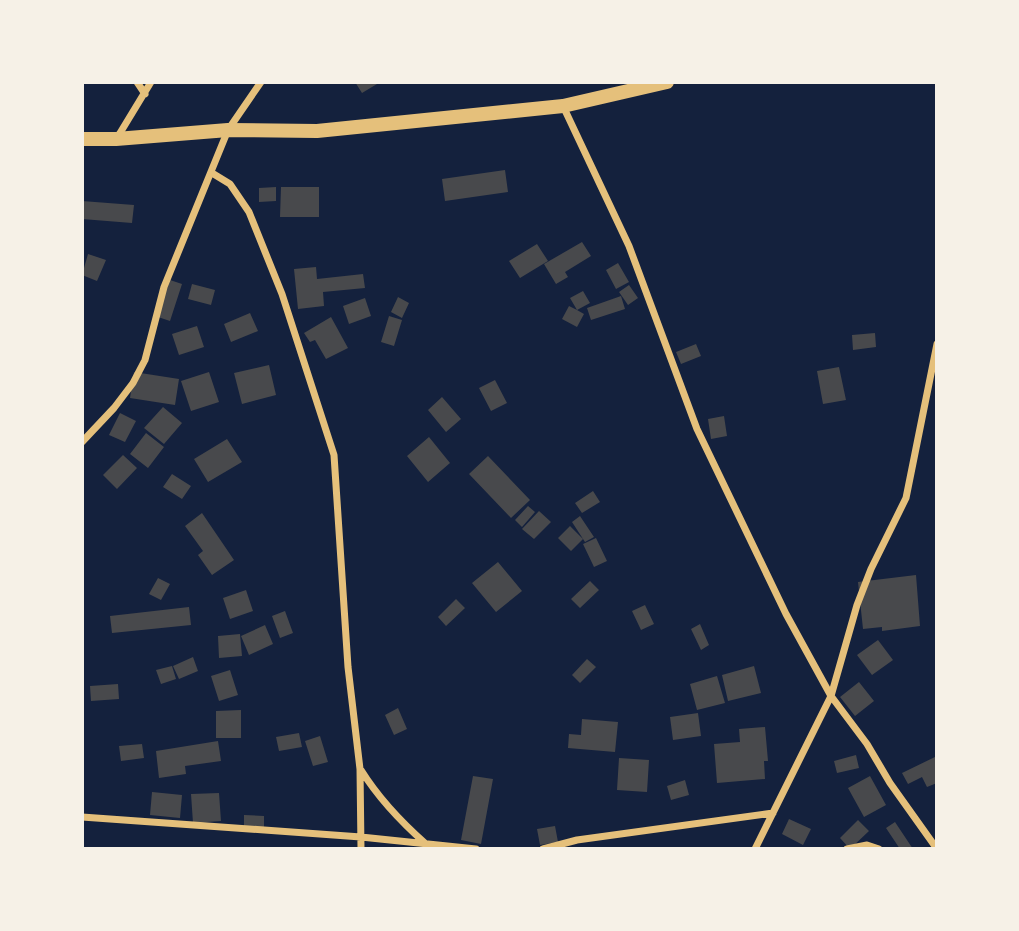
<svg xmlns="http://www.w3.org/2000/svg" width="1019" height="931" font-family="Poppins,sans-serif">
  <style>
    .building { fill: #48494c }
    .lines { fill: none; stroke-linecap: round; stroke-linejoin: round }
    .minor { stroke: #e5c07b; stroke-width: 7 }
    .secondary { stroke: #e5c07b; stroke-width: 14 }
  </style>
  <rect width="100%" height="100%" fill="#14213d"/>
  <!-- building -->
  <path class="building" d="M355 82H376L377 84 362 93Z
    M505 170 508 192 445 201 442 179Z
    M276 187V201L259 202V188Z
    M281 187H319V217H280Z
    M82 201 134 205 132 223 82 219Z
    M582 242 591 256 565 272 568 277 556 284 544 264Z
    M537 244 548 261 520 278 509 261Z
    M88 254 106 260 97 281 82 275Z
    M618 263 629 282 616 289 606 270Z
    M316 267 317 279 363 274 365 288 323 292 324 306 298 309 294 269Z
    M167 279 182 284 170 321 155 316Z
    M192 284 215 290 211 305 188 299Z
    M629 285 638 298 628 305 619 292Z
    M583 291 590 303 577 310 584 314 577 327 562 319 569 306 577 310 570 298Z
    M621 296 625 309 591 320 587 308Z
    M398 297 409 303 402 318 391 312Z
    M365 298 371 316 349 324 343 306Z
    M250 313 258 331 231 342 224 324Z
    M389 316 402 320 394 346 381 342Z
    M331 317 348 348 326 359 315 340 310 342 304 333Z
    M197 326 204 347 179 355 172 334Z
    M875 333 876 347 853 350 852 335Z
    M696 344 701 356 681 364 676 352Z
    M269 365 276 395 242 404 234 373Z
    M839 367 846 400 823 404 817 371Z
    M134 372 179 379 175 405 130 398Z
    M209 372 219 402 191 411 181 381Z
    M495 380 507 403 491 411 479 388Z
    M442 397 461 419 446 432 428 410Z
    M163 407 182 423 164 444 144 428Z
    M120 413 136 421 125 442 109 435Z
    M724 416 727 436 711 439 708 419Z
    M146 433 164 447 148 468 130 454Z
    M429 437 450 463 428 482 407 456Z
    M227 439 242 462 208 482 194 459Z
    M123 455 137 468 117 489 103 475Z
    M488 456 530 500 511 518 469 474Z
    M172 474 191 486 182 499 163 487Z
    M593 491 600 502 582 513 575 503Z
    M528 506 535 512 522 527 515 520Z
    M539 511 551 522 534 539 522 529Z
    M202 513 234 560 212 575 198 555 203 551 185 526Z
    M580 516 594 537 585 542 572 522Z
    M570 526 583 539 571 551 558 538Z
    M596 538 607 561 594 567 583 544Z
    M498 562 522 591 496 612 472 583Z
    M916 575 920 626 882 631V627L863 629 858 582Z
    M158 578 170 584 161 600 149 594Z
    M590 581 599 590 580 608 571 599Z
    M246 590 253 611 230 619 223 598Z
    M456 599 465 608 446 626 438 617Z
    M645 605 654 624 641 630 632 611Z
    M189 607 191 625 112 633 110 616Z
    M285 611 293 633 280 638 272 616Z
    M700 624 709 645 701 650 691 629Z
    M265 625 273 644 249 655 241 636Z
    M240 634 242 656 219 658 218 636Z
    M878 640 893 660 872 675 857 655Z
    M193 657 198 671 179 679 173 666Z
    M587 659 596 667 580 683 572 675Z
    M172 666 176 679 161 684 156 670Z
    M754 666 761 693 728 701 722 675Z
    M230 670 238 695 219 701 211 676Z
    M717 676 725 703 697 710 690 684Z
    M859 682 874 701 855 716 840 697Z
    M118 684 119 699 91 701 90 686Z
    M398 708 407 729 394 735 385 715Z
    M241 710V738H216V711Z
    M698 713 701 736 673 740 670 717Z
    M582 719 618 722 615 752 568 748 569 734 581 735Z
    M765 727 768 761H764L765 779 717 783 714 744 740 742 739 729Z
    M299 733 302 747 279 751 276 737Z
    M320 736 328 762 313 766 305 741Z
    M218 741 221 761 185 766 186 774 159 778 156 751Z
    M142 744 144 758 121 761 119 746Z
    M856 755 859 768 837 773 834 761Z
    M937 756V783L927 787 922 777 908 784 902 773Z
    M619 758 649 760 647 792 617 790Z
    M473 776 493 779 481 844 461 840Z
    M870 776 886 805 864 817 848 788Z
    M685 780 689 795 671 800 667 786Z
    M152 792 182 795 180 818 150 815Z
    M219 793 221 821 193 823 191 794Z
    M244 815 264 816V831L244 830Z
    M789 819 811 829 803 845 782 834Z
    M858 820 869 831 850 849 840 838Z
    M895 822 913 849H900L886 828Z
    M555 826 558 842 540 845 537 829Z"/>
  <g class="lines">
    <!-- minor -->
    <path class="minor" d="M137 82 145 94
      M563 106 629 246 697 429 786 614 831 696 867 744 890 783 937 849
      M117 138 151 82
      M212 173 230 184 249 212 282 294 334 455 348 667 360 769 361 849
      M82 442 114 408 133 383 145 360 164 287 228 130 261 82
      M361 770C379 799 400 821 426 844
      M82 817 361 837 476 849
      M543 849 577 840 773 813
      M755 849 831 696 857 605 871 569 906 498 937 344
      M847 849 867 845 879 849"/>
    <!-- secondary -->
    <path class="secondary" d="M82 139H116L228 130 317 131 563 106 667 82"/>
  </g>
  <!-- border -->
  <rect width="1019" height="931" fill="none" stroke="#f6f1e7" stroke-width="168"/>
</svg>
